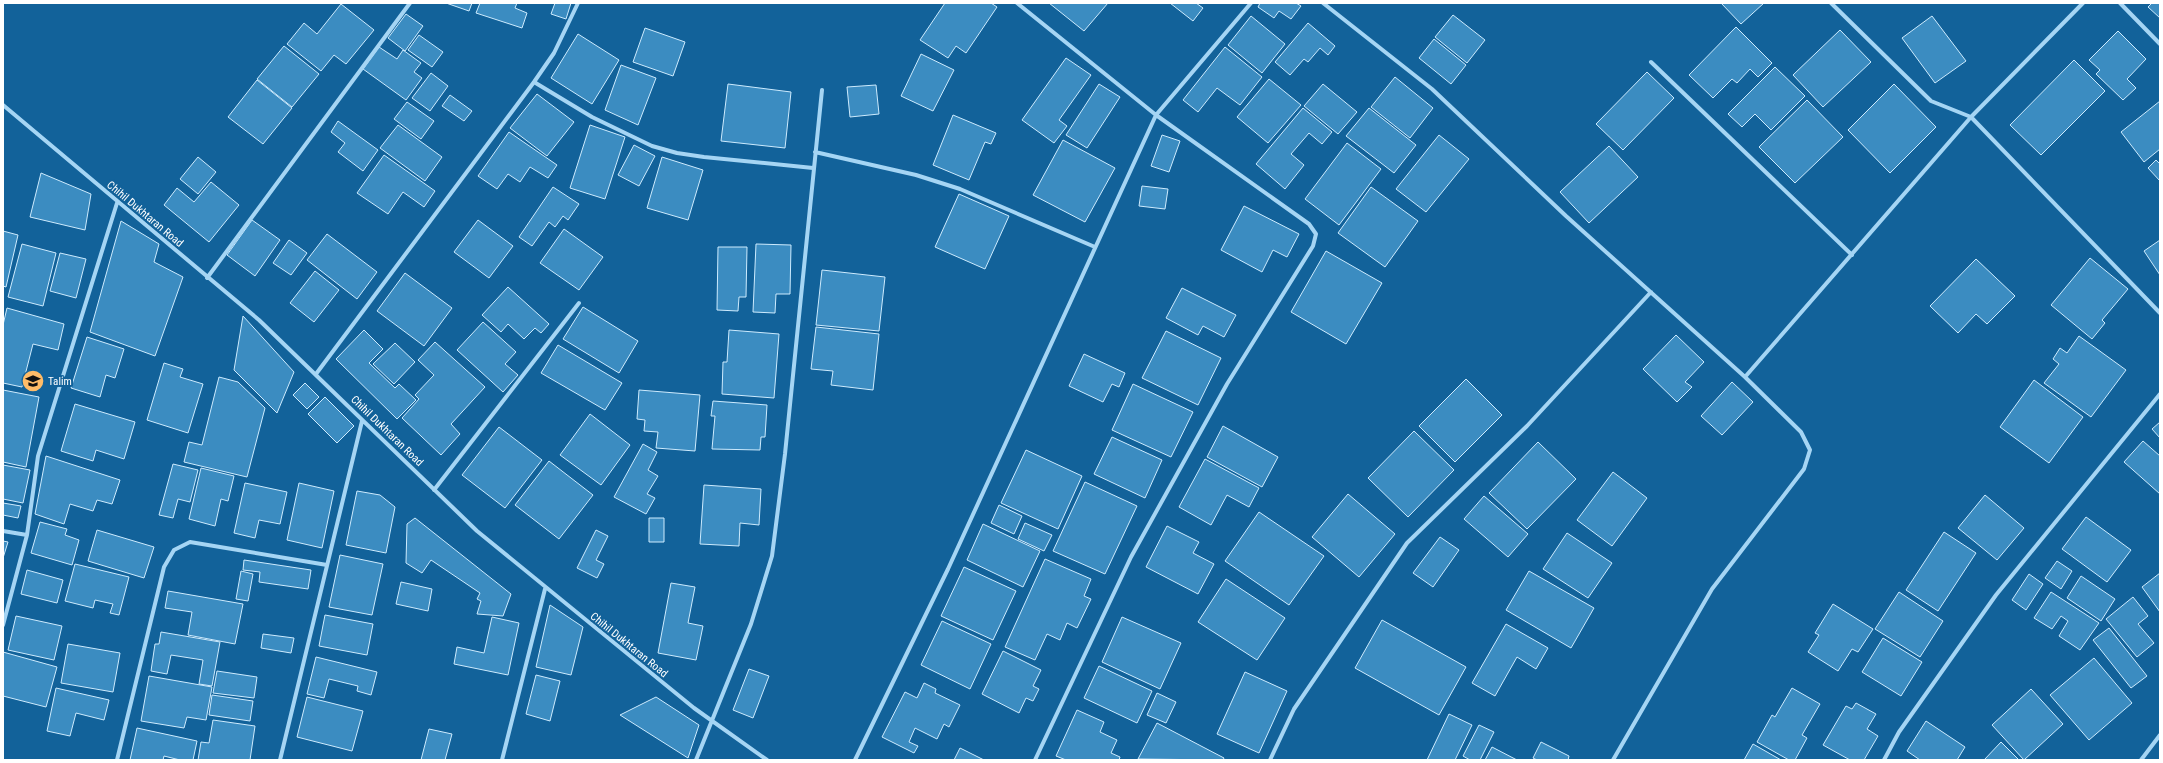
<svg xmlns="http://www.w3.org/2000/svg" width="2163" height="763" font-family="'Roboto Condensed',sans-serif">
  <style>
    .building { fill: #3b8cc1; stroke: #cdebfe }
    .lines { fill: none; stroke-linecap: round; stroke-linejoin: round }
    .minor { stroke: #a5d5f4; stroke-width: 4 }
    .labels { text-anchor: middle; dominant-baseline: central; stroke-width: 4; stroke-linejoin: round; paint-order: stroke }
    .street-label { font-size: 11px; fill: #fff; stroke: #12629a }
    .poi-label { font-size: 11px; fill: #fff; stroke: #12629a; text-anchor: start }
  </style>
  <rect width="100%" height="100%" fill="#12629a"/>
  <!-- building -->
  <path class="building" d="M446 3H472L469 11Z
    M480 3H517L515 8 527 13 522 28 476 13Z
    M555 3H571L566 19 551 14Z
    M945 3H991L997 7 966 53 956 46 948 58 920 40Z
    M1049 3H1108L1084 31Z
    M1170 3H1196L1203 8 1193 21Z
    M1260 3H1296L1301 6 1291 19 1279 11 1274 18 1258 7Z
    M1721 3H1764L1741 24Z
    M2152 3H2160V18L2148 7Z
    M341 4 374 30 346 64 334 55 321 71 287 44 304 23 317 34Z
    M406 14 423 26 405 51 388 38Z
    M1453 15 1485 40 1467 63 1435 37Z
    M1251 16 1285 44 1262 73 1228 45Z
    M1932 16 1966 61 1935 83 1902 38Z
    M1308 23 1335 46 1328 55 1320 48 1308 62 1304 59 1290 75 1275 62Z
    M1736 27 1772 63 1758 77 1750 69 1737 83 1732 79 1713 98 1689 75Z
    M645 28 685 42 673 76 633 62Z
    M1840 30 1871 62 1823 107 1793 75Z
    M2118 31 2146 59 2127 79 2136 88 2123 100 2096 74 2100 70 2089 60Z
    M578 34 619 60 592 104 551 78Z
    M419 35 443 52 432 67 408 50Z
    M1434 39 1466 65 1451 84 1419 58Z
    M284 46 319 74 292 107 257 79Z
    M379 47 397 59 403 50 421 63 414 72 422 78 406 100 363 69Z
    M1225 47 1262 77 1240 105 1217 88 1198 112 1183 100Z
    M921 54 954 70 933 111 901 96Z
    M1066 58 1091 75 1059 120 1067 126 1054 143 1022 120Z
    M2074 60 2105 91 2041 155 2010 125Z
    M621 65 656 78 638 125 605 110Z
    M1775 67 1805 96 1771 130 1755 114 1742 127 1728 114Z
    M1647 72 1674 98 1623 150 1596 124Z
    M431 73 448 86 430 111 412 98Z
    M1395 77 1433 108 1410 138 1371 107Z
    M1269 79 1301 105 1268 143 1237 117Z
    M257 80 292 108 263 144 228 117Z
    M728 84 791 92 785 148 721 141Z
    M1099 84 1120 97 1087 148 1066 135Z
    M1323 84 1357 112 1338 134 1304 106Z
    M1894 84 1936 127 1890 173 1848 130Z
    M876 85 879 114 850 117 847 87Z
    M537 94 574 122 547 156 510 128Z
    M450 95 472 111 464 121 442 106Z
    M1807 100 1843 137 1795 183 1759 147Z
    M2160 101V149L2144 162 2121 132Z
    M407 102 434 121 421 139 394 119Z
    M1303 108 1332 132 1322 144 1309 133 1291 154 1304 165 1285 189 1256 164Z
    M1369 108 1416 145 1394 173 1346 136Z
    M953 115 996 133 991 144 985 142 969 180 933 165Z
    M338 121 378 150 363 171 338 152 345 143 331 132Z
    M398 125 442 157 425 181 380 148Z
    M590 125 625 137 605 199 570 188Z
    M509 132 557 165 548 178 530 167 520 182 508 174 497 189 478 176Z
    M1162 135 1180 141 1169 172 1151 166Z
    M1439 135 1469 159 1426 212 1396 189Z
    M1063 140 1115 168 1085 222 1033 195Z
    M1347 143 1381 169 1339 225 1305 199Z
    M634 145 655 156 639 186 618 175Z
    M1609 146 1638 177 1589 223 1560 192Z
    M384 155 435 191 424 207 403 192 388 214 357 193Z
    M198 157 216 172 198 194 180 179Z
    M662 157 703 170 688 220 647 208Z
    M2156 160 2160 164V181L2148 168Z
    M41 173 91 194 85 230 30 217Z
    M211 182 239 205 209 242 164 205 177 188 194 202Z
    M1142 186 1168 189 1165 209 1139 206Z
    M553 187 579 204 568 220 563 216 555 227 549 222 532 246 519 237Z
    M1371 187 1418 221 1385 267 1338 233Z
    M959 194 1009 216 985 269 935 247Z
    M1244 206 1299 234 1287 257 1273 250 1262 272 1221 250Z
    M252 220 280 240 255 276 227 255Z
    M478 220 513 246 489 278 454 252Z
    M121 221 159 244 154 262 183 277 155 356 90 332Z
    M564 229 603 257 579 290 540 263Z
    M3 231 18 235 6 287 3 286Z
    M327 234 377 272 357 299 307 260Z
    M289 240 307 253 291 275 273 263Z
    M2160 240V275L2144 251Z
    M22 244 56 253 43 306 8 297Z
    M756 244 791 245 790 294H776L775 313 753 312Z
    M718 247H747L746 297H739L738 311 717 310Z
    M1326 251 1382 283 1346 344 1291 312Z
    M60 253 86 259 76 298 50 291Z
    M2090 258 2128 289 2102 320 2105 323 2092 339 2051 305Z
    M1976 259 2015 296 1987 324 1976 314 1958 333 1930 306Z
    M822 270 885 277 879 331 816 325Z
    M315 271 339 290 314 322 290 303Z
    M405 273 452 308 424 346 377 311Z
    M508 287 549 324 541 333 535 328 524 339 508 324 501 332 482 315Z
    M1182 288 1236 315 1224 337 1203 326 1198 335 1166 318Z
    M583 307 638 341 619 373 563 339Z
    M7 308 64 324 58 350 33 344 22 387 3 383V325Z
    M243 316 294 372 277 413 234 370Z
    M483 322 516 352 505 364 518 375 503 392 457 350Z
    M816 327 879 334 873 390 831 385 833 371 811 369Z
    M364 330 383 349 369 363 395 388 399 384 416 400 397 419 336 359Z
    M729 330 779 334 774 398 722 394 723 362H727Z
    M1166 331 1221 358 1198 405 1142 378Z
    M1676 335 1704 362 1685 382 1692 387 1677 402 1643 369Z
    M2079 336 2126 370 2091 417 2044 383 2059 364 2053 359 2060 348 2067 353Z
    M87 337 124 349 115 378 106 375 100 397 71 388Z
    M435 342 485 387 451 424 460 434 441 455 402 418 419 399 415 395 434 375 418 360Z
    M395 343 415 362 394 384 373 364Z
    M558 345 622 383 605 410 541 373Z
    M1084 354 1125 373 1119 387 1112 384 1103 402 1069 386Z
    M164 363 183 369 180 377 203 384 188 433 147 420Z
    M219 377 238 382 265 408 247 477 184 462 189 442 202 445Z
    M1466 379 1502 415 1455 462 1419 426Z
    M2034 380 2083 417 2049 463 2000 427Z
    M1732 382 1753 402 1722 435 1701 416Z
    M305 383 319 397 307 409 293 395Z
    M1133 384 1193 412 1171 457 1112 430Z
    M3 390 39 397 26 467 3 462Z
    M639 390 700 395 695 451 656 448 658 432 644 431 645 420 637 419Z
    M325 397 354 426 337 443 308 414Z
    M713 401 767 405 765 437H761L760 450 712 449 715 416H711Z
    M75 404 135 422 124 459 96 450 93 461 61 451Z
    M590 414 630 445 601 485 560 455Z
    M2160 422V438L2152 429Z
    M1223 426 1278 457 1262 487 1207 457Z
    M499 427 542 460 505 508 462 475Z
    M1414 431 1454 470 1408 517 1368 478Z
    M1112 437 1162 460 1145 498 1094 474Z
    M2143 441 2160 456V494L2124 462Z
    M1538 442 1576 479 1527 529 1489 493Z
    M643 444 657 452 648 470 658 476 647 494 655 498 646 514 614 497Z
    M1026 450 1082 476 1058 529 1001 503Z
    M46 456 120 480 112 504 97 500 93 511 70 504 64 524 35 514Z
    M1205 459 1259 488 1249 507 1227 495 1211 525 1179 507Z
    M549 461 593 495 559 539 515 505Z
    M173 464 198 470 190 502 178 499 173 518 159 515Z
    M3 465 30 470 23 503 3 499Z
    M201 468 234 476 228 501 221 499 215 526 189 519Z
    M1613 472 1647 498 1612 546 1577 520Z
    M1085 482 1137 506 1105 574 1053 551Z
    M245 483 287 492 280 524 259 520 255 538 234 533Z
    M299 483 334 491 322 548 287 540Z
    M704 485 761 489 759 525 740 523 739 546 700 544Z
    M357 491 380 495 395 507 386 553 346 545Z
    M1348 494 1395 534 1359 577 1312 537Z
    M1985 495 2024 528 1997 560 1958 528Z
    M1484 496 1528 534 1508 557 1464 519Z
    M3 503 21 506 18 518 3 515Z
    M999 505 1022 516 1014 534 991 523Z
    M1259 512 1324 556 1289 605 1225 561Z
    M2086 517 2131 550 2107 582 2062 549Z
    M415 518 511 594 503 616 477 614 481 601 477 599 480 593 431 560 422 573 406 563 407 524Z
    M649 518H664V542H649Z
    M40 522 67 529 65 535 79 540 72 565 31 553Z
    M1025 523 1052 535 1044 551 1018 539Z
    M983 524 1040 551 1023 587 967 560Z
    M1167 526 1199 542 1193 553 1214 564 1198 594 1146 567Z
    M97 530 154 547 144 578 88 561Z
    M596 530 608 536 596 560 604 564 597 578 577 568Z
    M1944 532 1976 553 1938 611 1906 590Z
    M1567 533 1612 563 1588 598 1543 569Z
    M1440 537 1459 550 1433 587 1413 573Z
    M3 541 8 542 3 558Z
    M340 555 383 564 372 615 329 607Z
    M1045 559 1091 579 1084 596 1091 599 1077 628 1067 623 1060 640 1047 634 1035 660 1005 647Z
    M244 560 311 570 308 589 259 582 260 572 243 570Z
    M2057 561 2072 571 2061 589 2045 578Z
    M75 564 129 577 119 615 110 613 113 604 95 600 93 608 65 601Z
    M964 567 1016 591 993 640 941 616Z
    M27 570 63 580 57 603 21 594Z
    M241 571 253 574 248 601 236 599Z
    M1529 571 1594 608 1571 648 1506 610Z
    M2160 573V612L2142 587Z
    M2029 574 2043 584 2026 610 2012 600Z
    M2081 576 2115 599 2101 621 2067 598Z
    M1226 579 1285 618 1257 660 1198 622Z
    M401 582 432 589 428 611 396 604Z
    M671 583 695 587 688 623 703 626 696 660 658 653Z
    M168 591 243 604 235 644 188 635 192 612 165 608Z
    M1899 592 1943 621 1920 657 1875 629Z
    M2051 592 2099 623 2080 650 2059 636 2068 621 2061 616 2052 629 2034 618Z
    M2133 597 2148 616 2138 624 2154 643 2137 657 2106 619Z
    M1833 604 1873 629 1858 652 1852 649 1838 671 1808 652 1819 635 1815 633Z
    M550 605 583 627 571 675 536 667Z
    M325 615 373 624 367 655 319 646Z
    M16 616 62 626 54 660 8 650Z
    M492 617 519 623 508 675 454 664 457 647 484 653Z
    M1122 617 1181 643 1160 689 1102 662Z
    M1382 620 1466 667 1439 715 1355 668Z
    M942 621 991 644 970 689 921 665Z
    M1506 624 1548 648 1536 669 1517 657 1495 696 1472 683Z
    M2109 628 2147 676 2131 688 2093 640Z
    M161 632 220 642 212 686 199 684 203 660 171 655 167 674 151 671 155 644H159Z
    M263 634 294 638 291 653 261 648Z
    M1883 638 1922 662 1901 696 1862 672Z
    M68 644 120 653 113 692 61 683Z
    M1003 651 1041 670 1033 686 1039 689 1033 701 1026 698 1019 713 982 694Z
    M3 652 57 667 46 707 3 696Z
    M316 657 377 672 371 695 357 691 358 686 329 679 324 698 307 694Z
    M2094 658 2132 703 2089 740 2050 695Z
    M1099 666 1152 691 1137 723 1084 698Z
    M749 669 769 676 753 718 733 710Z
    M217 671 257 677 254 698 213 693Z
    M1245 672 1287 691 1259 753 1217 734Z
    M536 675 560 681 550 721 526 714Z
    M149 676 212 687 206 720 187 717 184 728 141 721Z
    M924 683 936 689 935 693 960 705 949 727 944 724 937 739 915 728 909 742 918 746 914 753 882 737 905 692 917 698Z
    M56 688 109 700 104 720 76 713 70 736 47 731Z
    M1792 688 1820 704 1802 735 1807 738 1795 760H1789L1757 742 1772 715 1775 717Z
    M2031 689 2063 724 2024 760 1992 725Z
    M1157 693 1176 702 1166 723 1147 715Z
    M212 695 253 701 250 721 209 715Z
    M307 697 363 711 352 751 297 737Z
    M656 697 699 725 688 758 620 715Z
    M1856 703 1876 714 1867 729 1878 736 1864 760H1850L1823 745 1846 706 1852 709Z
    M1077 710 1104 722 1100 732 1117 740 1111 753 1120 757 1119 760H1066L1056 756Z
    M1449 714 1472 725 1455 760H1427Z
    M213 720 255 726 250 760H198L201 742 209 743Z
    M1926 721 1965 747 1957 760H1920L1907 751Z
    M1157 723 1224 758 1223 760 1138 759Z
    M1479 725 1494 732 1480 760H1470L1463 756Z
    M137 728 197 741 193 760H180L164 756 163 760H130Z
    M429 729 452 734 445 760H421Z
    M1541 742 1569 756 1568 760H1537L1533 758Z
    M2001 742 2019 760H1984Z
    M1753 744 1781 760H1744Z
    M1492 747 1517 760H1485Z
    M960 748 984 760H954Z"/>
  <g class="lines">
    <!-- minor -->
    <path class="minor" d="M1017 3 1156 115 1309 224 1316 234 1313 246 1227 384 1131 557 1035 760
      M1323 3 1432 89 1566 216 1745 377 1801 432 1810 450 1804 469 1712 589 1613 760
      M1831 3 1931 101 1971 117 2160 313
      M2120 3 2160 44
      M1651 62 1852 255
      M534 82 592 117 652 146 677 153 704 157 813 168
      M3 105 259 320 477 531 694 708 767 760
      M815 152 916 175 960 189 1095 247
      M207 278 410 3
      M316 374 534 82 554 53 578 3
      M1745 377 1971 117 2083 3
      M434 490 579 303
      M3 531 27 535
      M3 625 27 535 38 456 117 203
      M117 760 164 567 174 550 190 542 327 565
      M280 760 362 421
      M502 760 545 589
      M696 760 751 624 772 556 785 454 822 90
      M855 760 948 569 1156 115 1251 3
      M1270 760 1294 709 1407 543 1527 426 1651 292
      M1884 760 1899 732 1996 595 2160 394
      M2141 760 2160 735"/>
  </g>
  <!-- icons -->
  <defs>
    <g id="school-disc" transform="scale(1.15)"><circle r="9.5" fill="#ffbc68" stroke="#12629a"/><path d="M0-5L7-2L0 1L-7-2ZM-4 1L0 2.5L4 1V4Q0 6-4 4Z" fill="#111"/></g>
  </defs>
  <g fill-rule="evenodd">
    <use href="#school-disc" x="33" y="381"/>
  </g>
  <g class="labels">
    <!-- street labels -->
    <g class="street-label">
      <text transform="translate(145 214) rotate(40)">Chihil Dukhtaran Road</text>
      <text transform="translate(387 431) rotate(44)">Chihil Dukhtaran Road</text>
      <text transform="translate(629 645) rotate(39)">Chihil Dukhtaran Road</text>
    </g>
    <!-- poi labels -->
    <g class="poi-label">
      <text x="48" y="381">Talim</text>
    </g>
  </g>
  <!-- border -->
  <rect width="2163" height="763" fill="none" stroke="#ffffff" stroke-width="8"/>
</svg>
